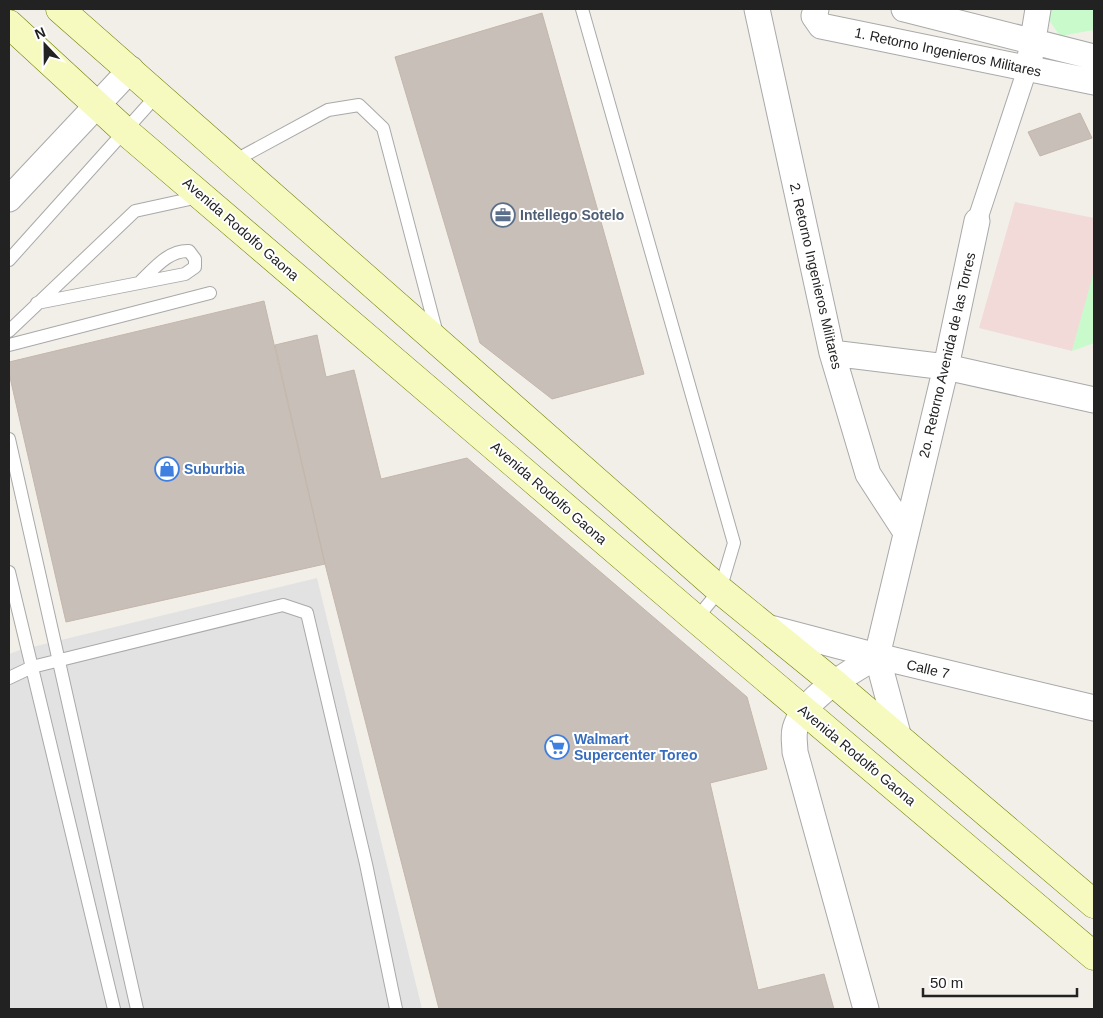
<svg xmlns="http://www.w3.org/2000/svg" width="1103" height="1018" font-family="Helvetica,sans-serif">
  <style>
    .commercial { fill: #f2dad9 }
    .park { fill: #c8facc }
    .parking { fill: #e2e2e2 }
    .building { fill: #c7bfb8; stroke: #c4b6ab }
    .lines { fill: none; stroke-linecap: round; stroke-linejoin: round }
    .service-casing { stroke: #a9a9a9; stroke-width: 14 }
    .pedestrian-casing { stroke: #a9a9a9; stroke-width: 21 }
    .minor-casing { stroke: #a9a9a9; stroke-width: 27 }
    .secondary-casing { stroke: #707d05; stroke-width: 29 }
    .service { stroke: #fff; stroke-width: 12 }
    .pedestrian { stroke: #fff; stroke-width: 19 }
    .minor { stroke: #fff; stroke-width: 25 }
    .secondary { stroke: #f7fabf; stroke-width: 28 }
    .labels { text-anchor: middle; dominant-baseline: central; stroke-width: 4; stroke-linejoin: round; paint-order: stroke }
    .street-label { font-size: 14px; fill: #222; stroke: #fff }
    .service-label { font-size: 14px; font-weight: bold; fill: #4e5e75; stroke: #fff; text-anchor: start }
    .shop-label { font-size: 14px; font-weight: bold; fill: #366cbe; stroke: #fff; text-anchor: start }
  </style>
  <rect width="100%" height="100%" fill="#f2efe9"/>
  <!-- commercial -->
  <path class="commercial" d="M1015 202 1094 218V273L1072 351 979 328Z"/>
  <!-- park -->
  <path class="park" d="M1043 9H1094V30L1060 36 1043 11Z
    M1094 271V343L1072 351Z"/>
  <!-- parking -->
  <path class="parking" d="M317 578 422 1009H9V654L20 650Z"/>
  <!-- building -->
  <path class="building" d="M542 13 644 374 552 399 480 343 395 57Z
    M1080 113 1092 138 1040 156 1028 132Z
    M264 301 325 564 66 622 9 373V362Z
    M317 335 326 377 354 370 381 479 467 458 747 697 767 769 710 783 758 990 824 974 834 1009H439L325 564 275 345Z"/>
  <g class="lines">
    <!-- service casing -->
    <g class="service-casing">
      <path id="service" d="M582 9 734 543 720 590 696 619
        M234 161 328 110 359 105 383 128 437 334
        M9 260 158 94
        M37 303 185 274 195 267V259L189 251C168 250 154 269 139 283
        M9 331 135 211 199 197
        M9 345 210 293
        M9 439 137 1009
        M9 572 114 1009
        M9 678 32 667 283 605 307 613 366 864 396 1009"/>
    </g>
    <!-- pedestrian casing -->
    <g class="pedestrian-casing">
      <path id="pedestrian" d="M977 221 1028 67"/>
    </g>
    <!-- minor casing -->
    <g class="minor-casing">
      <path id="minor" d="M757 9 832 353 868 474 905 531
        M816 9 814 16 821 26 1094 82
        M904 9 1094 57
        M1030 58 1038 9
        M9 199 131 69
        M832 353 946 367 1094 400
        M763 626 877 656 1094 708
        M877 656 899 738
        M866 1009 795 752C795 745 793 736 795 729 804 696 850 673 877 656L946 367 977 221"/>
    </g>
    <!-- secondary casing -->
    <g class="secondary-casing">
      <path id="secondary" d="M60 9 720 590 834 683 1094 904
        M9 24 124 130 696 619 1094 956"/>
    </g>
    <!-- service -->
    <use href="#service" class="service"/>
    <!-- pedestrian -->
    <use href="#pedestrian" class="pedestrian"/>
    <!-- minor -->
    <use href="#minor" class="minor"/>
    <!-- secondary -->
    <use href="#secondary" class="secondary"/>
  </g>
  <!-- icons -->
  <defs>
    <g id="office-ring" transform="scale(1.25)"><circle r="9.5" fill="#fff" stroke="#5c6f8a" stroke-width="1.5"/><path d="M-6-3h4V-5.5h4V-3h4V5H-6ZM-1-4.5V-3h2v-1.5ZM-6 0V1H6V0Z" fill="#5c6f8a"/></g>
    <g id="shop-ring" transform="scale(1.25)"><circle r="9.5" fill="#fff" stroke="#3f7fe0" stroke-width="1.5"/><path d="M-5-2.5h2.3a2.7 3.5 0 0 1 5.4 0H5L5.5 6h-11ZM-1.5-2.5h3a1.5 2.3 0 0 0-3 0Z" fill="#3f7fe0"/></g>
    <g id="supermarket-ring" transform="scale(1.25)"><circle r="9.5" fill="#fff" stroke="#3f7fe0" stroke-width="1.5"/><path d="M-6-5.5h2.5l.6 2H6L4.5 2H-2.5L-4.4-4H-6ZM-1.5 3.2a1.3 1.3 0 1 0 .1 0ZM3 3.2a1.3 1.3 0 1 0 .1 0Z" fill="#3f7fe0"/></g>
  </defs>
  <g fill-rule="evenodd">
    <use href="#office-ring" x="503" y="215"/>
    <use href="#shop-ring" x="167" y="469"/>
    <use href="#supermarket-ring" x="557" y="747"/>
  </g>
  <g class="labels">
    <!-- street labels -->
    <g class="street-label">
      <text transform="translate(948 52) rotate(12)">1. Retorno Ingenieros Militares</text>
      <text transform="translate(241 229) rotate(41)">Avenida Rodolfo Gaona</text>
      <text transform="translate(816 276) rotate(77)">2. Retorno Ingenieros Militares</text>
      <text transform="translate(947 355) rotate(-77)">2o. Retorno Avenida de las Torres</text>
      <text transform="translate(549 493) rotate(41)">Avenida Rodolfo Gaona</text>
      <text transform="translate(928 669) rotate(13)">Calle 7</text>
      <text transform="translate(857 755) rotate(40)">Avenida Rodolfo Gaona</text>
    </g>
    <!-- service labels -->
    <g class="service-label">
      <text x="520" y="215">Intellego Sotelo</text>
    </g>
    <!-- shop labels -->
    <g class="shop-label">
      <text x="184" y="469">Suburbia</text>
      <text x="574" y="739">Walmart<tspan x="574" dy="16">Supercenter Toreo</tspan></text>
    </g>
  </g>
  <!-- border -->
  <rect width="1103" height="1018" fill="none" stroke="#222222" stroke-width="20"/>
  <!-- north arrow -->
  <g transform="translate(45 45) rotate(338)" stroke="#ffffff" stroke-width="4" paint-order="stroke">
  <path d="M0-4L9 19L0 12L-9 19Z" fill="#222222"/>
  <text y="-8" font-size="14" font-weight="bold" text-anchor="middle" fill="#222222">N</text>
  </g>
  <!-- scale -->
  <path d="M923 988v8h154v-8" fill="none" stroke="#222222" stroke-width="2.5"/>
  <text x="930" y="988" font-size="15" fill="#222222" stroke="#ffffff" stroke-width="4" paint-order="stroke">50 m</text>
</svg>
